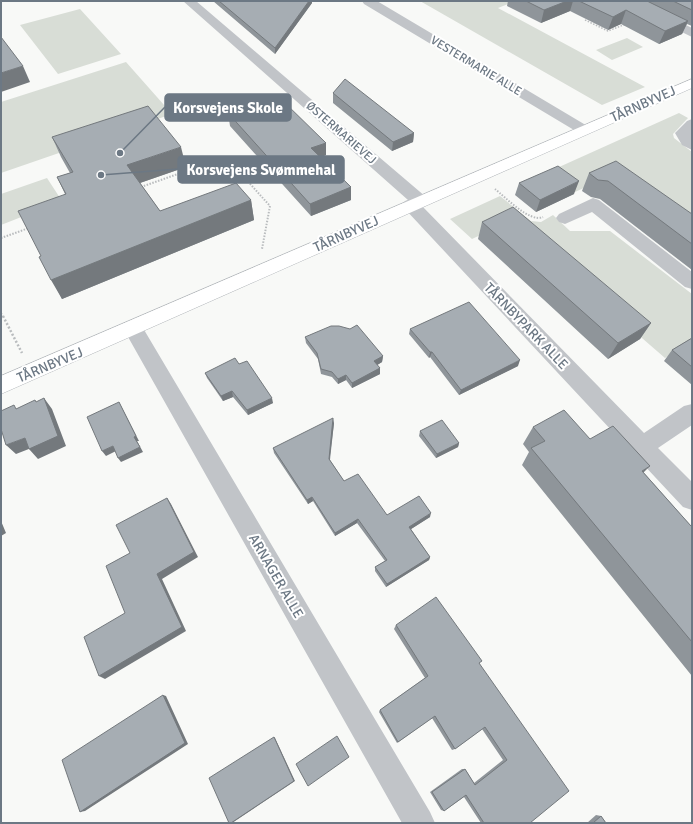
<svg xmlns="http://www.w3.org/2000/svg" width="693" height="824" font-family="Signika,sans-serif">
  <style>
    .green { fill: #d8ddd6 }
    .lines { fill: none; stroke-linecap: round; stroke-linejoin: round }
    .secondary-casing { stroke: #b4b8bc; stroke-width: 1 }
    .path-far2 { stroke: #b9bcbe; stroke-width: 1.5; stroke-dasharray: 1.5 1.5; stroke-linecap: butt }
    .path-far1 { stroke: #b9bcbe; stroke-width: 2; stroke-dasharray: 1.5 1.5; stroke-linecap: butt }
    .path { stroke: #b9bcbe; stroke-width: 2.5; stroke-dasharray: 2 2; stroke-linecap: butt }
    .street { fill: #c1c4c8; fill-rule: evenodd }
    .secondary { fill: #fff; fill-rule: evenodd }
    .wall { fill: #8f959a }
    .shaded-wall { fill: #74797d }
    .building { fill: #a6adb3; stroke: #74797d }
    .labels { text-anchor: middle; dominant-baseline: central; stroke-width: 4; stroke-linejoin: round; paint-order: stroke }
    .far-street-label { font-size: 12px; fill: #6c7884; stroke: #fff }
    .street-label { font-size: 14px; fill: #6c7884; stroke: #fff }
    .leader { fill: none; stroke: #6c7884; stroke-width: 1.5 }
    .callout-dot { fill: #6c7884; stroke: #fff; stroke-width: 1.5 }
    .callout { fill: #6c7884; stroke: #6c7884; stroke-width: 1.5 }
    .callout-label { font-size: 15px; text-anchor: middle; font-weight: bold; fill: #fff }
  </style>
  <rect width="100%" height="100%" fill="#f8f9f7"/>
  <!-- green -->
  <path class="green" d="M420 1H516L498 8 645 87 602 105Z
    M80 9 121 54 58 74 20 25Z
    M627 38 643 47 612 60 596 50Z
    M126 62 172 114 1 173V102Z
    M679 113 688 118 673 134 674 138 692 152V238L608 177 575 192 548 172Z
    M47 178 62 201 1 225V194Z
    M500 196 531 221 541 222 553 215 570 231H610L692 294V341L665 358 508 222 472 239 450 219Z"/>
  <g class="lines">
    <!-- secondary casing -->
    <g class="secondary-casing">
      <path id="secondary" d="M692 79V88L1 394V376Z"/>
    </g>
    <!-- path-far2 -->
    <path class="path-far2" d="M585 20 608 31 626 24"/>
    <!-- path-far1 -->
    <path class="path-far1" d="M141 187 226 157 270 206 262 249
      M495 189C505 197 530 223 543 217
      M1 238 29 228
      M1 313 3 317"/>
    <!-- path -->
    <path class="path" d="M3 316 22 353"/>
    <!-- street -->
    <path class="street" d="M183 1H196L426 197 429 201 426 205 422 206 644 433 684 406 692 404V425L658 448 692 482V510L683 507 405 209 402 205 405 201 408 200Z
      M362 1H377L589 127 592 130 589 133 584 135 579 133 364 4Z
      M622 1H638L692 28V37L624 4Z
      M692 119V150L682 145 675 133 687 121Z
      M593 198 599 200 692 272V289L685 287 592 212 565 224 559 222 556 218 559 214Z
      M133 320 140 323 430 812 435 823H402L123 328 126 323Z"/>
    <!-- secondary -->
    <use href="#secondary" class="secondary"/>
  </g>
  <!-- wall -->
  <path class="wall" d="M213 1H312V3L275 54Z
    M508 1H692V26L687 24 682 34 659 44 621 24 608 30 570 11 541 23 507 6Z
    M333 93 414 133 413 142 392 151 333 103Z
    M269 104 326 143V155L320 157 351 187V200L311 216 230 126 228 113Z
    M52 137 186 167 140 183 160 211 251 200 254 220 62 299 41 256 65 194 57 177 70 173 61 157Z
    M589 173 692 214V270L600 199 591 197 582 191Z
    M519 183 574 194 536 212 515 195Z
    M482 222 651 323 640 339 608 359 478 239Z
    M410 329 518 366 459 395 430 357 429 358 409 334Z
    M305 337 383 356 382 362 377 365 380 368V374L352 388 346 380 338 384 332 377 321 374 318 359 306 343Z
    M692 338V385L664 361 672 350Z
    M239 364 273 403 248 415 233 397 223 401 207 378 205 373Z
    M334 423 330 460 344 481 387 515 430 517 411 529 430 557 429 560 386 587 375 571V567L385 561 357 523 335 536 313 501 308 504 274 453 273 448Z
    M533 427 590 439 644 473 691 526H692V676L522 465 529 452 523 444Z
    M420 431 459 443 458 447 436 458 419 436Z
    M396 625 479 663 530 823H481L464 797 444 811 441 810 430 792 462 769H465L474 783 503 760 482 729 455 749 452 750 432 718 397 743 379 712 380 710 425 678 394 629Z
    M596 815 601 816 606 823H587Z"/>
  <!-- shaded-wall -->
  <path class="shaded-wall" d="M309 1H312V3L275 54V48Z
    M567 1H573L570 11 541 23 544 10Z
    M626 10 621 24 608 30 613 17Z
    M688 21 682 34 659 44 665 31Z
    M23 66 30 82 1 92V73Z
    M414 133 413 142 392 151 393 142Z
    M326 143V155L312 161 311 148Z
    M181 147 186 167 134 185 127 165Z
    M579 181 574 194 536 212 540 200Z
    M351 187V200L311 216 310 204Z
    M251 200 254 220 62 299 51 280Z
    M651 323 640 339 608 359 618 343Z
    M430 352H432L430 357 429 358Z
    M383 356 382 362 374 367V361Z
    M520 360 518 366 459 395 461 390Z
    M380 368V374L352 388V383Z
    M346 375V380L338 384V379Z
    M232 391 233 397 223 401 221 396Z
    M44 398 52 409 66 446 38 459 29 449Z
    M272 398 273 403 248 415 247 410Z
    M119 402 139 441H137L143 452 121 462 118 458Z
    M333 418 334 423 329 464V459Z
    M25 438 34 447 16 454 6 445Z
    M459 443 458 447 436 458 437 454Z
    M113 446 116 451 106 456 102 451Z
    M650 466 634 482 642 471Z
    M312 497 313 501 308 504 307 500Z
    M167 498 171 504 198 557 162 579 186 631 105 679 99 676 157 574Z
    M431 513 430 517 408 531 409 527Z
    M358 519 357 523 335 536V533Z
    M1 521 6 533 1 536Z
    M430 557 429 560 386 587 387 584Z
    M163 695 166 696 188 744 85 811 80 812Z
    M274 737 275 738 295 781 232 823H231Z"/>
  <!-- building -->
  <path class="building" d="M219 1H309L275 48Z
    M526 1H567L544 10Z
    M579 1H647L688 21 665 31 626 10 613 17Z
    M673 1H692V10Z
    M1 37 23 66 1 73Z
    M345 79 414 133 393 142 333 93Z
    M282 100 326 143 311 148 351 187 310 204 228 113 265 101 269 104Z
    M148 106 181 147 127 165 160 211 236 183 251 200 51 280 39 257 41 256 18 211 66 194 57 177 73 172 52 137Z
    M616 161 692 214V244L608 181 598 180 589 173Z
    M558 166 579 181 540 200 519 183Z
    M513 207 651 323 618 343 482 222Z
    M469 302 520 360 461 390 432 352H430L410 329Z
    M357 325 383 356 374 361 380 368 352 383 346 375 338 379 332 372 321 369 317 353 305 337 331 326H339L350 329Z
    M692 338V367L672 350Z
    M235 358 239 364 247 361 272 398 247 410 232 391 221 396 205 373Z
    M44 398 58 436 29 449 25 438 6 445 1 429V411L14 405 16 409 35 400 36 402Z
    M119 402 136 436 134 437 140 447 118 458 113 446 102 451 87 417Z
    M564 410 590 439 613 426 650 466 642 471 691 526H692V642L531 448 545 441 533 427Z
    M333 418 329 459 344 481 358 474 387 515 419 496 431 513 409 527 430 557 387 584 375 567 387 560 358 519 335 533 312 497 307 500 273 448Z
    M442 420 459 443 437 454 420 431Z
    M167 498 194 552 157 574 182 627 99 676 84 637 125 613 106 566 130 553 116 525Z
    M436 597 482 661 479 663 569 791 530 823H484L466 795 444 811 432 792 465 769 475 785 507 760 485 727 455 749 435 716 398 742 380 710 428 676 396 625Z
    M163 695 185 743 80 812 62 760Z
    M337 736 349 757 308 786 296 764Z
    M274 737 294 781 231 823H229L209 778Z
    M601 816 606 823H593Z"/>
  <g class="labels">
    <!-- far-street labels -->
    <g class="far-street-label">
      <text transform="translate(476 66) rotate(31)">VESTERMARIE ALLE</text>
      <text transform="translate(341 133) rotate(41)">ØSTERMARIEVEJ</text>
    </g>
    <!-- street labels -->
    <g class="street-label">
      <text transform="translate(643 104) rotate(-24)">TÅRNBYVEJ</text>
      <text transform="translate(346 234) rotate(-24)">TÅRNBYVEJ</text>
      <text transform="translate(526 326) rotate(46)">TÅRNBYPARK ALLE</text>
      <text transform="translate(50 365) rotate(-23)">TÅRNBYVEJ</text>
      <text transform="translate(276 576) rotate(60)">ARNAGER ALLE</text>
    </g>
  </g>
  <!-- callouts -->
  <path class="leader" d="M120 153L165 107M101 175L178 169"/>
  <g class="callout-dot">
    <circle cx="120" cy="153" r="4"/>
    <circle cx="101" cy="175" r="4"/>
  </g>
  <g class="callout">
    <rect x="165" y="94" width="126" height="27" rx="4"/>
    <rect x="178" y="156" width="166" height="27" rx="4"/>
  </g>
  <g class="callout-label">
    <text x="228" y="113">Korsvejens Skole</text>
    <text x="261" y="175">Korsvejens Svømmehal</text>
  </g>
  <!-- border -->
  <rect width="693" height="824" fill="none" stroke="#6c7884" stroke-width="4"/>
</svg>
